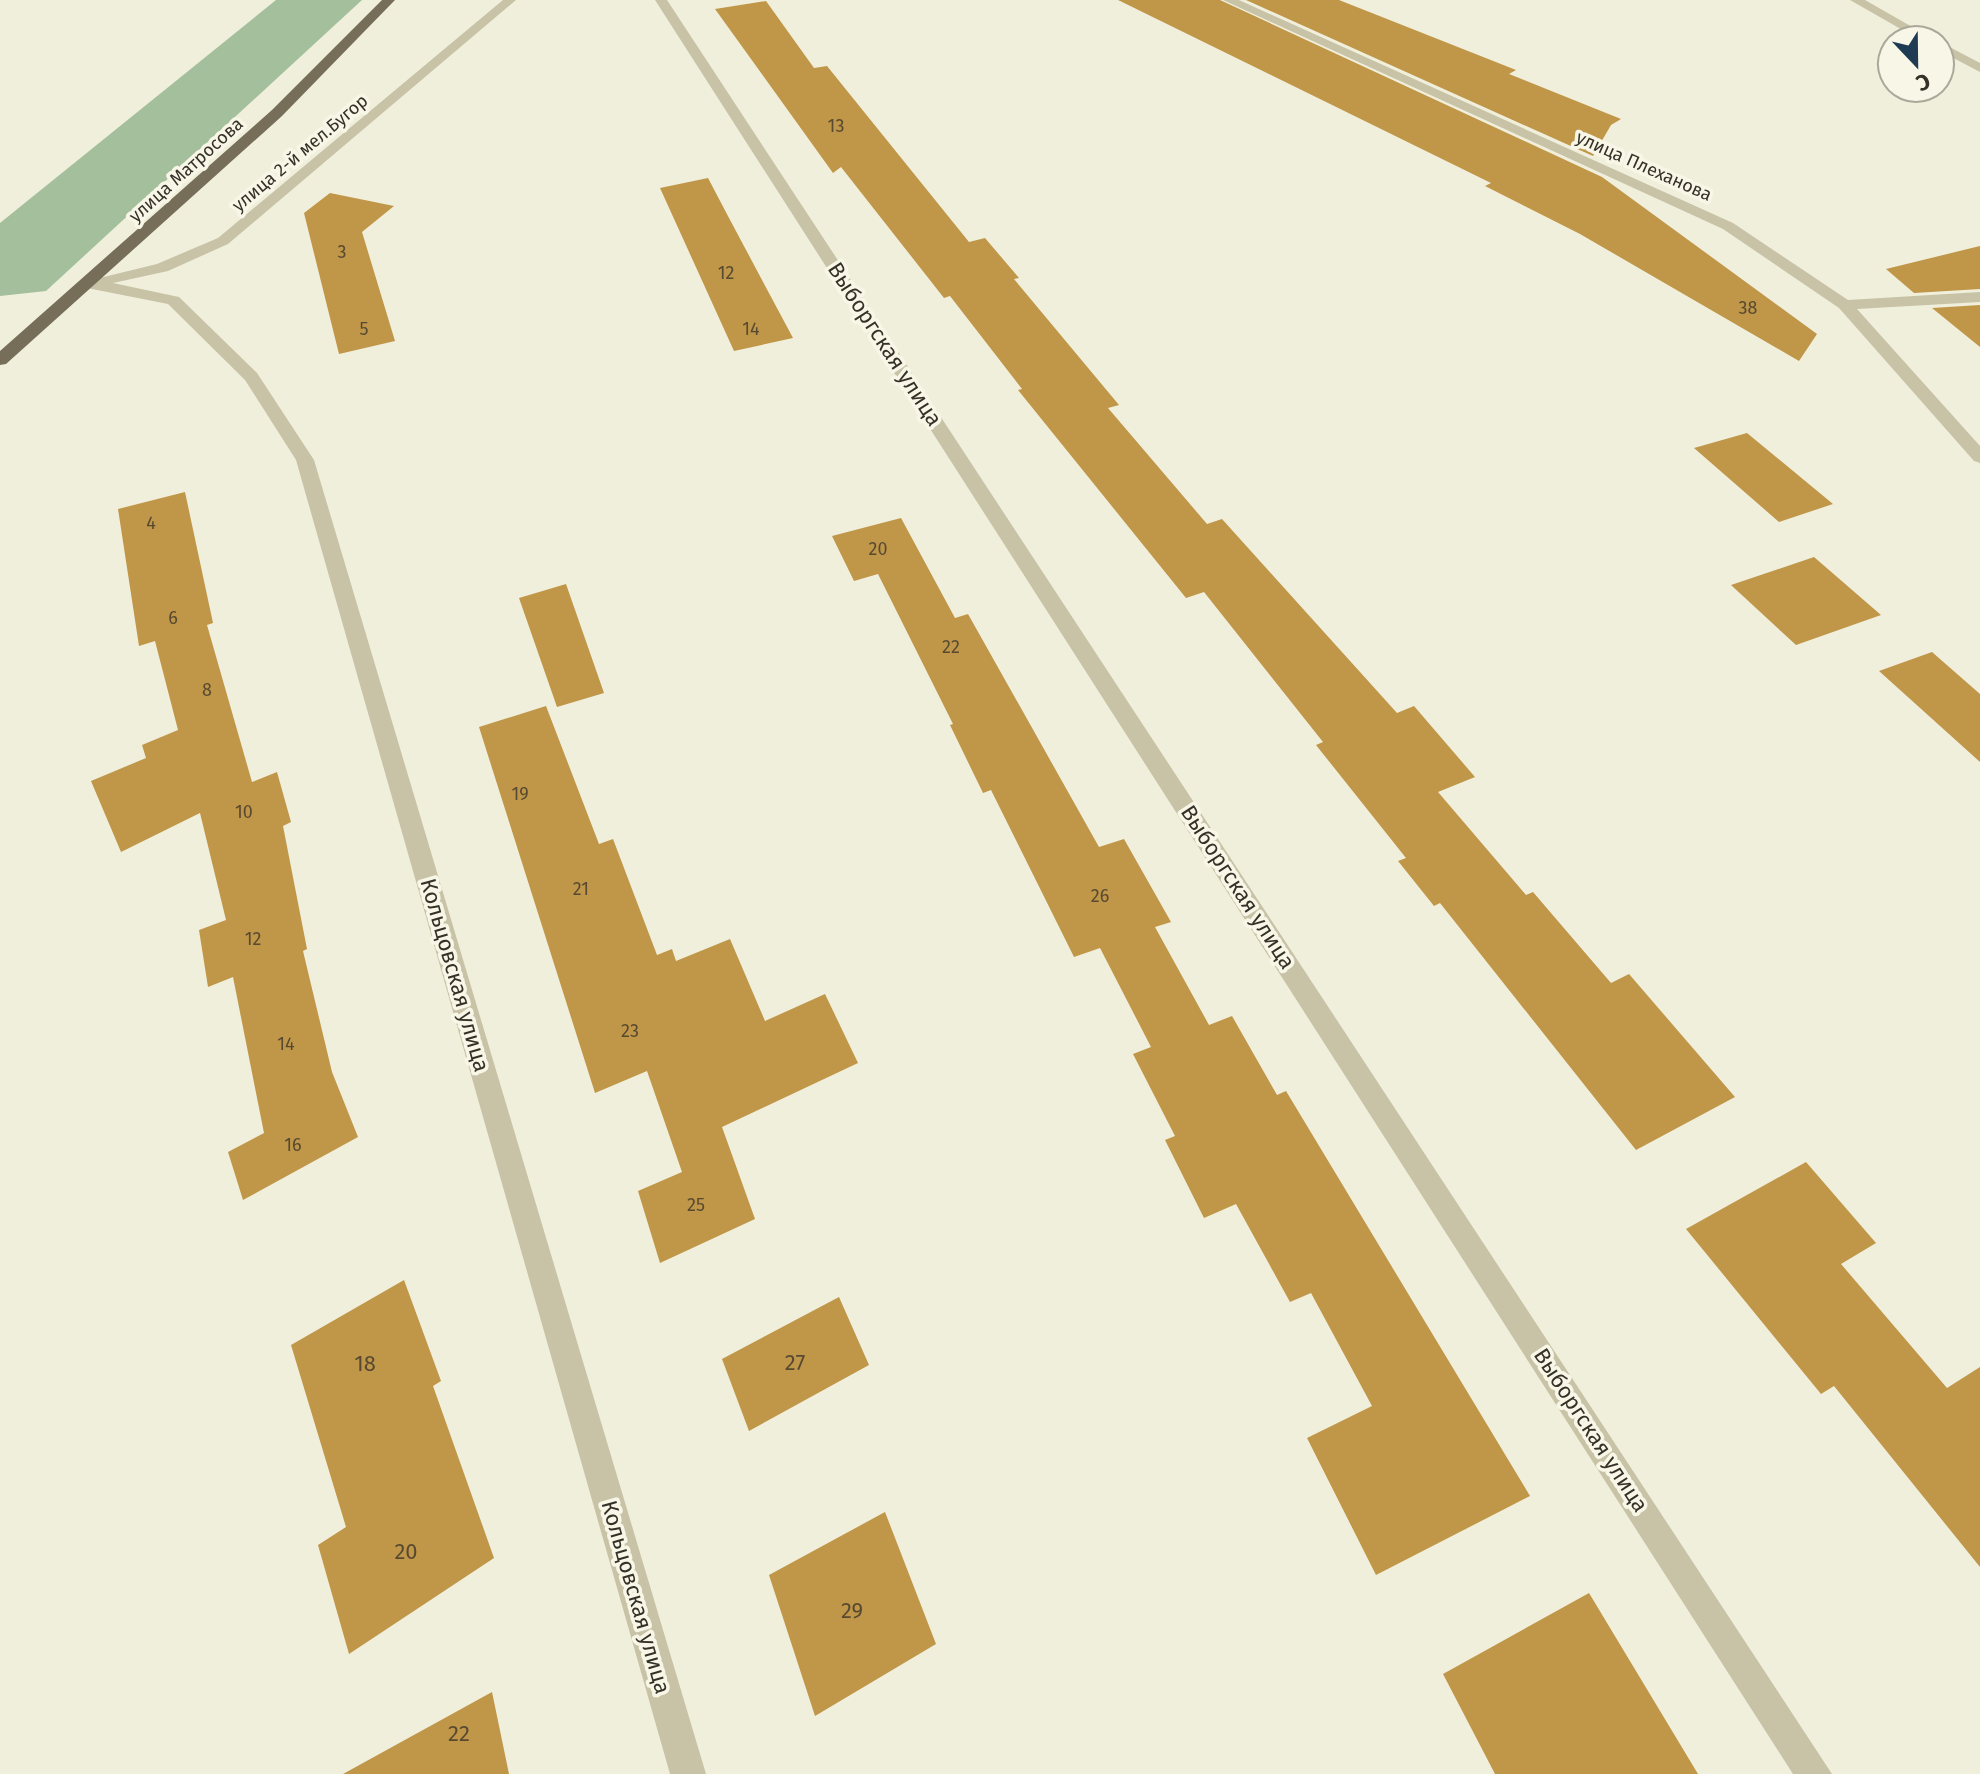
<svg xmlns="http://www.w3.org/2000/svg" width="1980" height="1774" font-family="'Fira Sans',sans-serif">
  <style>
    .green { fill: #a4bf9b }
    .building { fill: #c09649 }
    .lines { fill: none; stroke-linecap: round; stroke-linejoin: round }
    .minor { fill: #c8c3a7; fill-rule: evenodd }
    .major { fill: #766e59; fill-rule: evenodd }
    .labels { text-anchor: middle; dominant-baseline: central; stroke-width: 7; stroke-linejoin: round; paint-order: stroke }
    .number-label { font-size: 18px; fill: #584a30 }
    .far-street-label { font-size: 18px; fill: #353127; stroke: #f8f7e7 }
    .street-label { font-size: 22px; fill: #353127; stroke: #f8f7e7 }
    .near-number-label { font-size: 22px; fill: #584a30 }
  </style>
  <rect width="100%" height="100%" fill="#f0efdb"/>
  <!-- green -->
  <path class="green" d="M276 0H362L46 291 0 296V223Z"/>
  <!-- building -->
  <path class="building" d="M1118 0H1220L1602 177 1817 334 1799 361 1580 234 1485 186 1491 183Z
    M1246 0H1339L1516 70 1509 74 1621 119 1611 125 1593 156Z
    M766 1 814 68 827 66 969 242 985 238 1019 278 1014 279 1119 405 1108 408 1207 524 1222 519 1397 713 1414 706 1475 777 1438 792 1526 895 1533 892 1611 983 1629 974 1735 1097 1636 1150 1440 903 1434 906 1398 861 1406 858 1316 745 1323 742 1204 592 1186 598 1018 390 1022 389 950 296 944 298 841 167 833 173 715 9Z
    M708 178 729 218 793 338 734 351 660 188Z
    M330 193 394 206 362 232 395 341 339 354 304 213Z
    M1980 246V289L1914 293 1886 269Z
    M1980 305V347L1932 308Z
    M1747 433 1833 504 1779 522 1694 448Z
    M185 492 213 623 207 625 252 782 277 772 291 822 283 826 307 949 303 951 332 1072 358 1137 243 1200 228 1152 264 1133 233 977 208 987 199 930 226 920 200 813 121 852 91 781 146 758 142 745 178 730 155 641 139 646 118 509Z
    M901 518 955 618 968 614 1099 847 1124 839 1171 922 1155 927 1209 1025 1232 1016 1277 1095 1286 1091 1530 1496 1376 1575 1307 1438 1372 1406 1311 1293 1290 1302 1236 1204 1204 1218 1165 1140 1175 1136 1133 1054 1151 1047 1100 948 1074 957 991 790 983 793 950 725 953 724 878 574 854 581 832 536Z
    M1814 557 1881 615 1796 645 1731 585Z
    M566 584 604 693 557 707 519 598Z
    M1932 652 1980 694V762L1879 671Z
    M546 706 599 844 613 839 657 955 672 949 676 961 730 939 765 1021 825 994 858 1063 722 1127 755 1219 660 1263 638 1191 682 1172 647 1071 595 1093 479 727Z
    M1806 1162 1876 1243 1841 1264 1947 1388 1980 1367V1567L1834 1386 1821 1394 1686 1229Z
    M404 1280 441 1381 433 1386 494 1558 349 1654 318 1545 346 1527 291 1345Z
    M839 1297 869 1365 749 1431 722 1359Z
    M885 1512 936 1644 815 1716 769 1575Z
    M1589 1593 1698 1774H1495L1443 1674Z
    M492 1692 509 1774H343Z"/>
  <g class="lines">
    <!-- minor -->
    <path class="minor" d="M503 0H516L228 244 168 271 113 283 179 297 257 373 314 460 706 1774H670L296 460 245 380 168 304 87 288 79 283 157 264 218 238Z
      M655 0H667L1832 1774H1793Z
      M1223 0H1239L1733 223 1848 300 1980 292V302L1857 309 1980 446V463L1974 461 1839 308 1723 229Z
      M1850 0H1865L1935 40H1920Z
      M1940 42 1980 63V72L1940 51Z"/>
    <!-- major -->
    <path class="major" d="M382 0H395L282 116 6 364 0 365V351L272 110Z"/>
  </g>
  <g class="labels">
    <!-- number labels -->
    <g class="number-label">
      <text x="836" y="126">13</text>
      <text x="342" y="252">3</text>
      <text x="726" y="273">12</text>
      <text x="1748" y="308">38</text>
      <text x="364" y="329">5</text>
      <text x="751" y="329">14</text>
      <text x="151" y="523">4</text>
      <text x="878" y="549">20</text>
      <text x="173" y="618">6</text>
      <text x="951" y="647">22</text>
      <text x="207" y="690">8</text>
      <text x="520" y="794">19</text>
      <text x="244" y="812">10</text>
      <text x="581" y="889">21</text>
      <text x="1100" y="896">26</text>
      <text x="253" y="939">12</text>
      <text x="630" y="1031">23</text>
      <text x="286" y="1044">14</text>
      <text x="293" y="1145">16</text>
      <text x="696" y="1205">25</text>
    </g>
    <!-- far-street labels -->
    <g class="far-street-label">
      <text transform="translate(300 153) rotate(-40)">улица 2-й мел.Бугор</text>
      <text transform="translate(1644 166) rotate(24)">улица Плеханова</text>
      <text transform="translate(186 170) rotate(-42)">улица Матросова</text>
    </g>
    <!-- street labels -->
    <g class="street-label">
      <text transform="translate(885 344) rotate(57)">Выборгская улица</text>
      <text transform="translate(1238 887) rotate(57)">Выборгская улица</text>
      <text transform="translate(455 975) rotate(74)">Кольцовская улица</text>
      <text transform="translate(1591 1430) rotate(57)">Выборгская улица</text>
      <text transform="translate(636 1597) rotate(74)">Кольцовская улица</text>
    </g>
    <!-- near-number labels -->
    <g class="near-number-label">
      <text x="795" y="1362">27</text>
      <text x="365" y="1363">18</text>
      <text x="406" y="1551">20</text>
      <text x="852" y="1610">29</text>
      <text x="459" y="1733">22</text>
    </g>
  </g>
  <!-- north arrow -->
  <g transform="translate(1916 64) rotate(158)"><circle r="38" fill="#f8f7e7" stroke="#aaa89a" stroke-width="2"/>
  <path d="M0-6L14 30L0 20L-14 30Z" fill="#1f3b54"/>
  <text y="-12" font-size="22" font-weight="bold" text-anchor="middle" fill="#353127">С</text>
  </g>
</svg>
